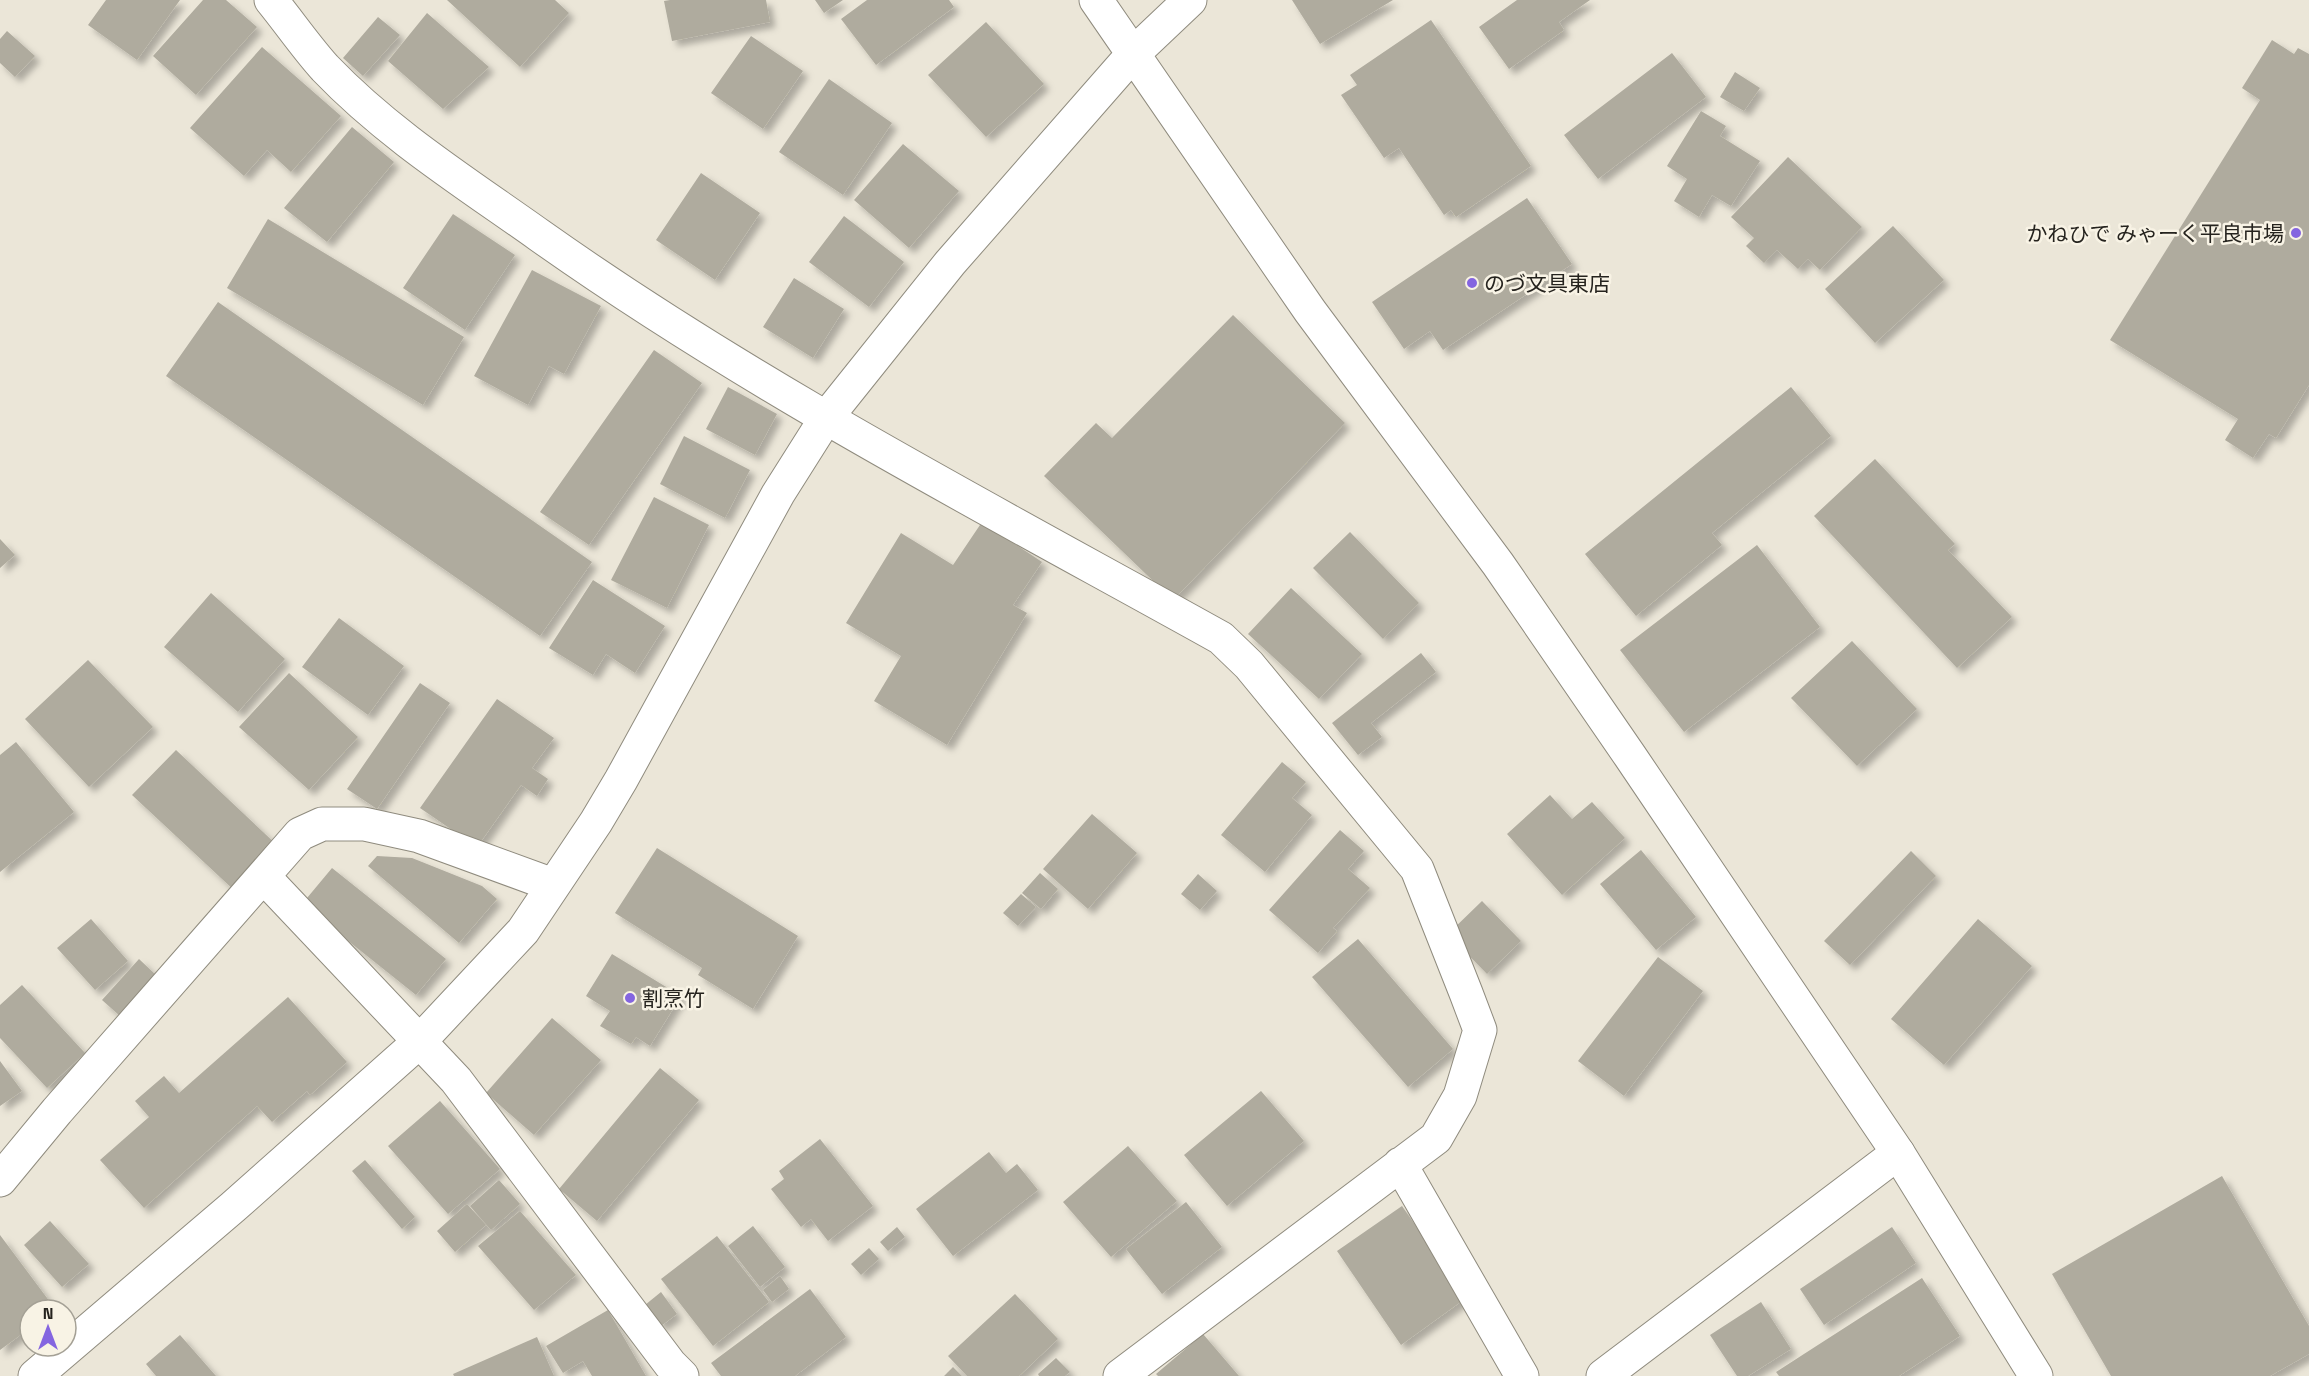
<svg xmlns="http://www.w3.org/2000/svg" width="2309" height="1376" font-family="'Space Grotesk','Noto Sans JP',sans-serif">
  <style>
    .building { fill: #afab9e; filter: url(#shadow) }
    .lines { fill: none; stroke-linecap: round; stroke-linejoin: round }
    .minor-casing { stroke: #8f8b7e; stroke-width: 35 }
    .tertiary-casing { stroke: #8f8b7e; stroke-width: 35 }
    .minor { stroke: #fff; stroke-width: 33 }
    .tertiary { stroke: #fff; stroke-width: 33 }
    .poi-dot { fill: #8465e0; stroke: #f8f3e5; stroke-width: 2 }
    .labels { text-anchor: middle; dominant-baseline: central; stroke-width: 5; stroke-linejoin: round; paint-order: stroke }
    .poi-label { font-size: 21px; fill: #25231e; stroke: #f8f3e5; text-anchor: start }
  </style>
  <defs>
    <filter id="shadow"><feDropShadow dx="5.5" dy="5.5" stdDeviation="3" flood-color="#0004"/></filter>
  </defs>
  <rect width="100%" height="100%" fill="#ebe6d8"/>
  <!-- building -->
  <path class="building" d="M106 0H180L137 60 88 25Z
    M203 0H226L257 27 196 95 153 56Z
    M447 0H555L569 13 520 67Z
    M670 0H766L770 22 672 41 664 1Z
    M815 0H843L824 13Z
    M867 0H949L954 7 876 65 841 19Z
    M1292 0H1393L1320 44Z
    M1517 0H1590L1559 22 1564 30 1509 69 1479 27Z
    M427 13 489 67 443 109 388 61Z
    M378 17 400 35 363 76 343 58Z
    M1431 20 1531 166 1456 217 1451 210 1444 215 1399 148 1384 158 1341 95 1357 85 1350 75Z
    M986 22 1044 84 986 137 928 75Z
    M7 31 35 56 15 77 0 63V39Z
    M751 36 803 71 763 129 711 93Z
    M2272 40 2294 54 2298 48 2309 54V385L2276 438 2269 434 2253 458 2225 440 2238 419 2110 340 2260 100 2242 88Z
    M262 47 341 116 291 172 267 150 244 176 190 128Z
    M1672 53 1706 97 1598 179 1564 135Z
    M1735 72 1760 88 1744 111 1720 97Z
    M829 79 892 123 843 195 779 152Z
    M1701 111 1726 126 1720 136 1760 161 1731 206 1712 195 1699 217 1674 201 1687 179 1667 166Z
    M352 127 394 162 327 242 284 208Z
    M903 144 959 191 909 248 854 200Z
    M1788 157 1862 227 1820 270 1808 259 1798 269 1777 250 1764 263 1746 246 1754 238 1731 217Z
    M701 173 760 213 715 280 656 240Z
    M1527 198 1572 264 1443 350 1430 331 1404 349 1372 302Z
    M453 214 515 255 465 330 403 288Z
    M844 216 904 262 869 307 809 262Z
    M268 219 464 337 423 405 227 288Z
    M1893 226 1944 280 1875 343 1825 289Z
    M532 270 601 306 564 374 549 366 528 405 474 376Z
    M794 278 844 309 813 358 763 327Z
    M218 302 592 562 540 636 166 376Z
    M1233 315 1345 423 1173 600 1044 476 1096 423 1112 438Z
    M654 350 702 383 589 545 540 512Z
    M728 387 777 414 755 455 706 429Z
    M1791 387 1831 436 1712 533 1722 545 1636 616 1585 554Z
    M684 436 750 470 725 518 660 484Z
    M1875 459 1955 544 1948 550 2012 617 1957 668 1814 516Z
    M654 497 709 525 667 608 611 580Z
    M982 522 1042 562 1013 605 1027 613 947 745 874 701 901 656 846 623 901 533 953 565Z
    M1350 532 1419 603 1383 639 1313 568Z
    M0 539 15 555 0 568Z
    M1757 545 1820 627 1684 732 1620 650Z
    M593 580 665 626 635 673 606 654 593 675 549 648Z
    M1291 588 1362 654 1319 699 1248 634Z
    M211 593 285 659 238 712 164 647Z
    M339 618 404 666 368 715 302 667Z
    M1852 641 1917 709 1857 766 1791 698Z
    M1421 653 1436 672 1371 723 1382 737 1358 755 1332 723Z
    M88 660 153 727 89 787 25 719Z
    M289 673 358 737 309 790 239 727Z
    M420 683 450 703 377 809 347 789Z
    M497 699 554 738 532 768 548 779 537 796 521 785 477 847 420 808Z
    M16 742 74 812 0 872V755Z
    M176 750 279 847 236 892 132 795Z
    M1282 762 1306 782 1292 798 1312 815 1265 872 1221 835Z
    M1550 795 1572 819 1592 802 1625 838 1562 895 1507 834Z
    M1092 814 1137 853 1088 909 1043 869Z
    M1340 830 1364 851 1348 869 1370 888 1333 928 1337 931 1318 953 1269 910Z
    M657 848 798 936 753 1009 698 975 702 968 615 913Z
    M1641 850 1696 917 1656 950 1600 884Z
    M1911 851 1936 876 1850 965 1824 941Z
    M377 856 412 858 482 886 497 899 459 943 368 866Z
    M332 868 446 959 416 995 302 904Z
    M1040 873 1058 889 1041 909 1022 893Z
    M1198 874 1217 891 1200 910 1181 894Z
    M1021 894 1036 907 1018 926 1003 913Z
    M1482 901 1521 941 1487 974 1448 934Z
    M91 919 128 961 95 990 57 948Z
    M1978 919 2032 966 1944 1065 1891 1019Z
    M1358 939 1453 1049 1408 1087 1312 977Z
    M612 954 681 996 650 1046 636 1037 631 1044 600 1026 610 1011 586 996Z
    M1658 957 1703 991 1624 1096 1578 1061Z
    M139 959 157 976 120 1016 102 1000Z
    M22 985 85 1053 47 1088 0 1038V1005Z
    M288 997 347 1062 310 1095 307 1091 272 1122 257 1106 144 1208 100 1160 149 1117 135 1101 164 1076 179 1093Z
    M552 1018 601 1060 534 1135 486 1093Z
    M0 1061 22 1091 0 1106Z
    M660 1068 699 1100 597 1221 559 1189Z
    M1261 1091 1304 1141 1227 1206 1184 1155Z
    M440 1101 500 1169 448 1214 388 1146Z
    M820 1139 873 1206 828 1241 811 1219 801 1227 771 1189 784 1179 779 1171Z
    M1128 1146 1177 1201 1111 1257 1063 1202Z
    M989 1152 1006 1173 1017 1164 1038 1190 953 1256 916 1209Z
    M365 1160 415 1217 402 1229 352 1171Z
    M2222 1176 2309 1326V1354L2270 1376H2111L2052 1274Z
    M499 1180 520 1204 491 1230 470 1206Z
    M1186 1202 1222 1247 1162 1294 1126 1249Z
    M467 1204 486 1225 455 1252 437 1231Z
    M1402 1206 1466 1298 1401 1345 1337 1251Z
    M520 1211 576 1275 534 1310 478 1246Z
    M50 1221 89 1264 62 1287 24 1245Z
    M753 1226 785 1267 760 1287 728 1246Z
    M897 1227 905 1237 888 1251 880 1242Z
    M1892 1227 1916 1263 1824 1325 1800 1289Z
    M0 1235 56 1310H30V1328L0 1350Z
    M717 1236 769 1302 713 1346 661 1279Z
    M869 1248 879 1259 861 1275 851 1264Z
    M780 1276 789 1289 772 1302 763 1290Z
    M1922 1278 1960 1336 1899 1376H1779L1776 1372Z
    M810 1289 846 1337 795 1376H721L711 1363Z
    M661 1292 677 1314 661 1326 645 1305Z
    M1015 1294 1058 1339 1019 1376H967L948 1356Z
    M1761 1302 1791 1349 1748 1376H1737L1710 1335Z
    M608 1310 646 1376H592L583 1361 563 1373 546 1346Z
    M1203 1334 1239 1376H1158L1156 1374Z
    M180 1335 216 1376H156L146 1364Z
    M537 1337 554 1376H454L453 1374Z
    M1056 1358 1070 1372 1065 1376H1039L1038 1374Z
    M953 1367 962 1376H944Z"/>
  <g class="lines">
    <!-- minor casing -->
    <g class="minor-casing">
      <path id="minor" d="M271 0C289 22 306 47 325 68 388 134 466 183 539 235 755 388 991 510 1221 638L1249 665 1417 869 1466 993 1480 1030 1460 1096 1436 1138 1120 1376
        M264 877 456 1080 670 1364 682 1376
        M1400 1164 1522 1376
        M0 1180 57 1111 300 834 322 824H364L419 836 553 885
        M1603 1376 1898 1153"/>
    </g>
    <!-- tertiary casing -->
    <g class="tertiary-casing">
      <path id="tertiary" d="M1096 0 1310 311 1498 564 1630 756 1898 1153 2036 1376
        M35 1376 233 1207 420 1041 523 931 596 822 621 780 778 494 826 418 950 263 1133 54 1190 0"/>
    </g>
    <!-- minor -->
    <use href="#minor" class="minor"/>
    <!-- tertiary -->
    <use href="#tertiary" class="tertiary"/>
  </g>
  <!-- markers -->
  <g class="poi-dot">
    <circle cx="2296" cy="233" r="6"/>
    <circle cx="1472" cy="283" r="6"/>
    <circle cx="630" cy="998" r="6"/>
  </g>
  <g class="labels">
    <!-- poi labels -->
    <g class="poi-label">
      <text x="2284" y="233" text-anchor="end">かねひで みゃーく平良市場</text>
      <text x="1484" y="283">のづ文具東店</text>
      <text x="642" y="998">割烹竹</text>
    </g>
  </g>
  <!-- north arrow -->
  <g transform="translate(48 1328)"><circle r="28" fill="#f8f3e5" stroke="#a4a095" stroke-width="1.5"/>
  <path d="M0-4.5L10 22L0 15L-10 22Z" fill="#8465e0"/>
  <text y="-9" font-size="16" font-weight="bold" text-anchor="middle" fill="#25231e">N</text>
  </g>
</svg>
